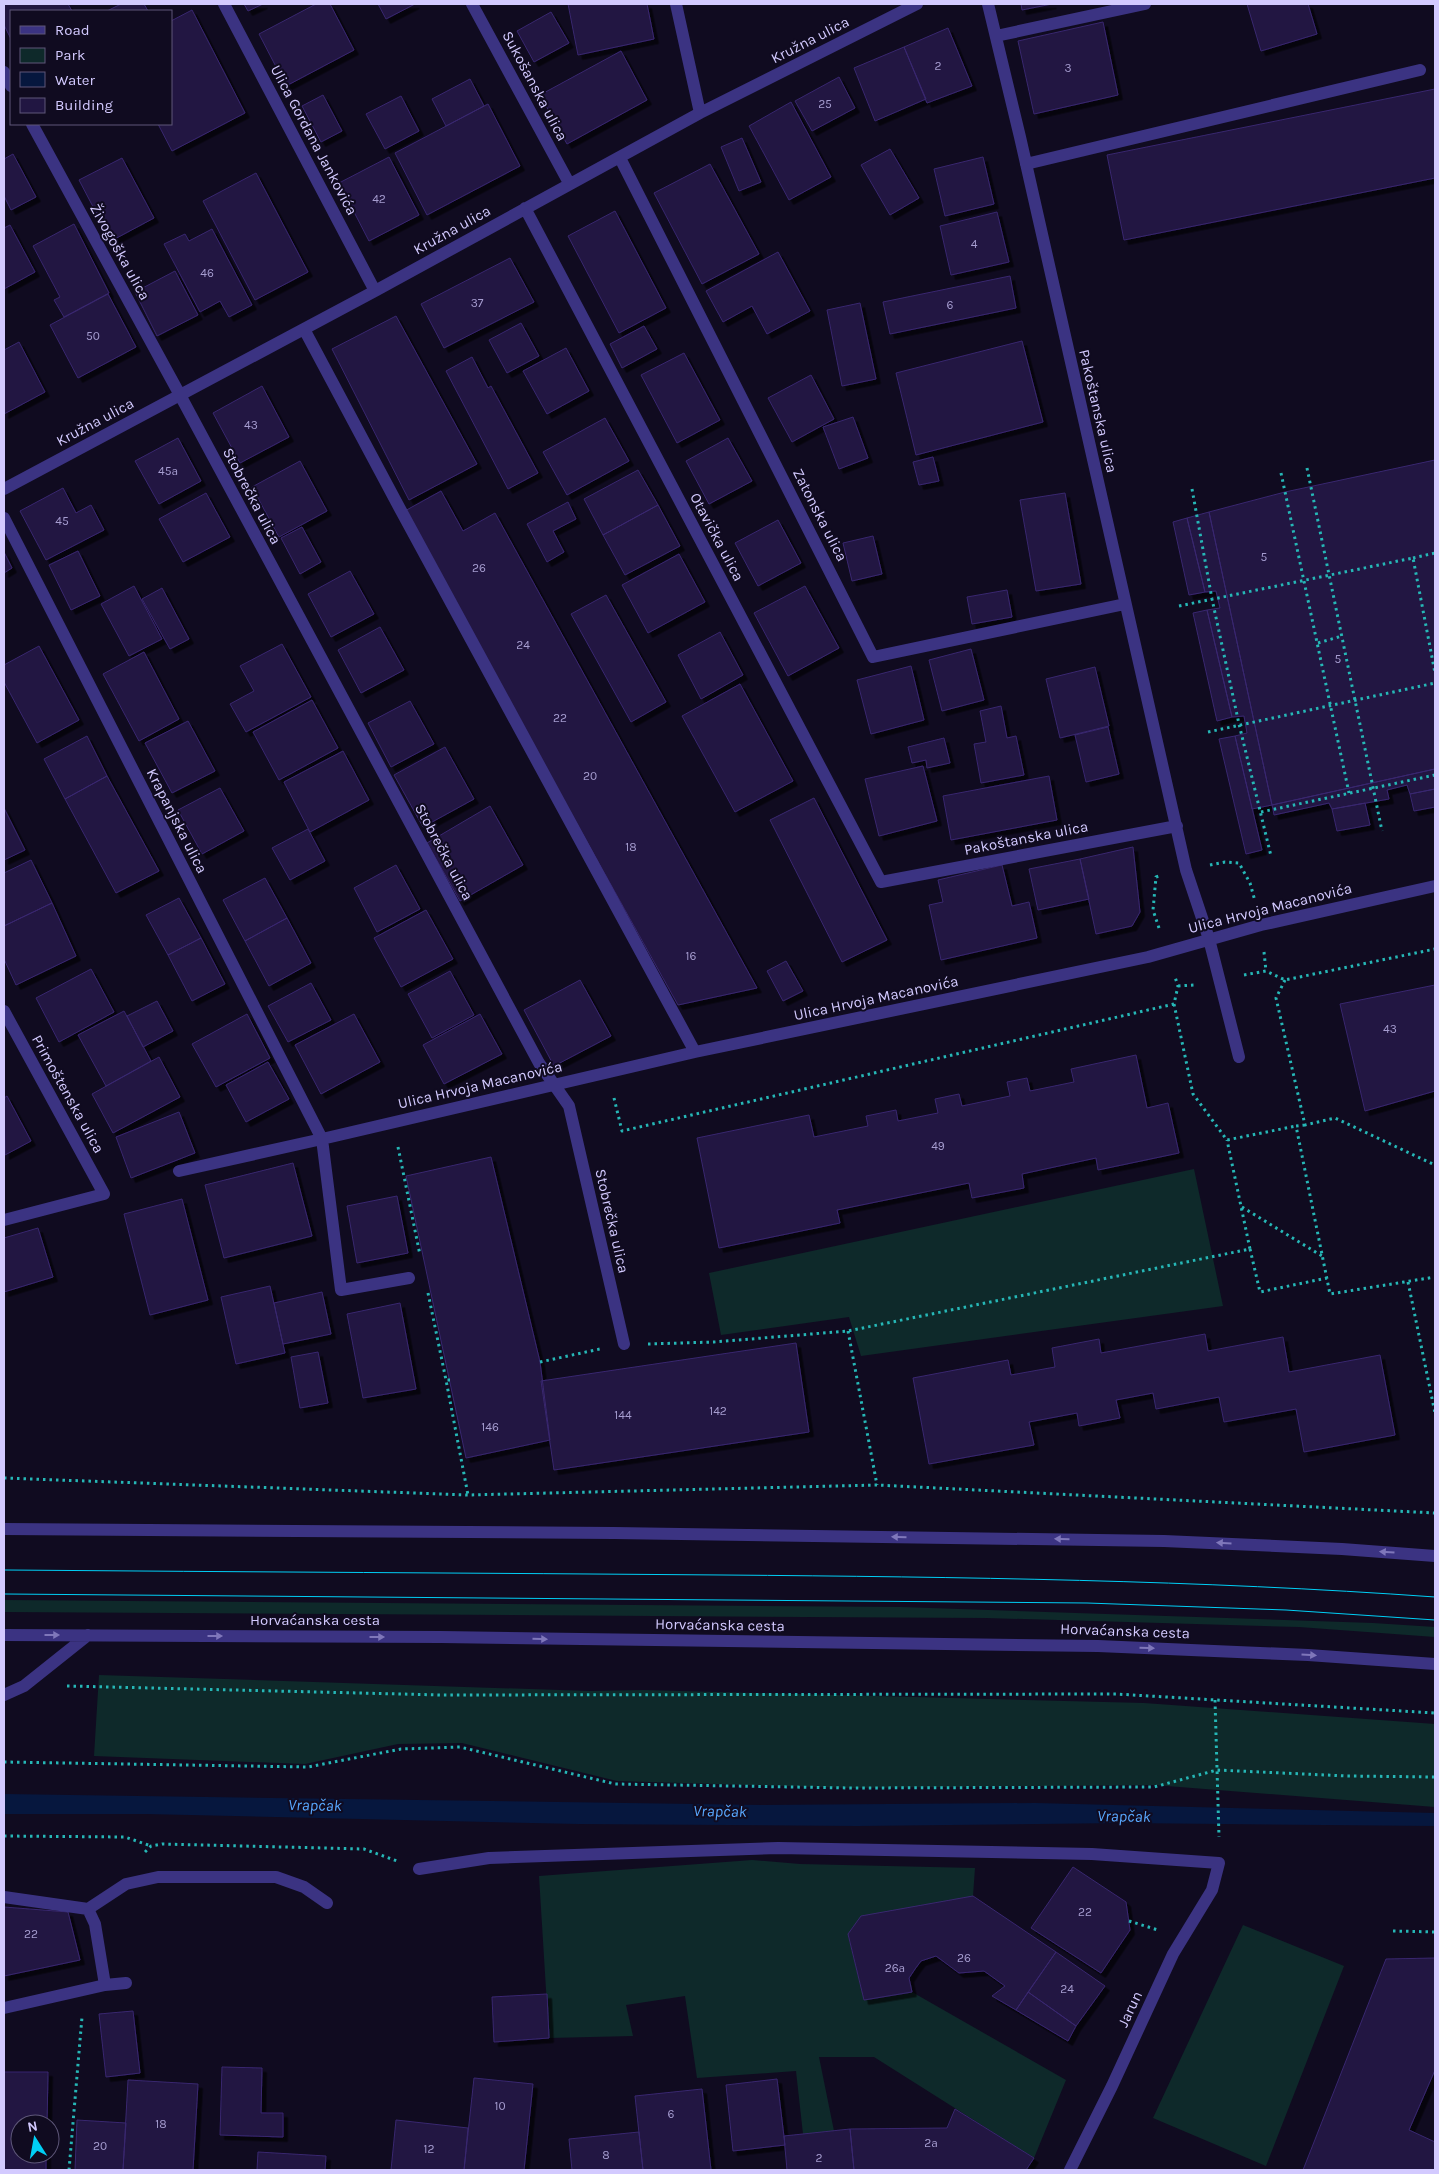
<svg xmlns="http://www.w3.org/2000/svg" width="1439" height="2174" font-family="Karla,sans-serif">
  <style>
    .green { fill: #0e292a }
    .water { fill: #06173e }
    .building { fill: #211642; stroke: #39276f; filter: url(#shadow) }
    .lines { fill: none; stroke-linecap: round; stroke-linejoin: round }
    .path { stroke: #26b7b6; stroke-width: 3; stroke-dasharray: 2.5 4; stroke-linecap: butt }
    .minor { stroke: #3b3382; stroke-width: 12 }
    .tram { stroke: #00cff5; stroke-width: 1 }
    .oneway { fill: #7f77ba }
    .labels { text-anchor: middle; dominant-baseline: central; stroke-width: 4; stroke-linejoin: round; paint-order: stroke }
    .number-label { font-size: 12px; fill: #a69dd0 }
    .street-label { font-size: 15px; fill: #d3caff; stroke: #100b20 }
    .water-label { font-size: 16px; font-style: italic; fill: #58a8ff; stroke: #100b20 }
  </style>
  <defs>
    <filter id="shadow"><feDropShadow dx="4.5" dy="4.5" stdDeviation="0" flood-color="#0009"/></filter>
  </defs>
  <rect width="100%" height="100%" fill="#100b20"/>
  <!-- green -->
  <path class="green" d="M1194 1169 1223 1306 861 1356 849 1317 721 1335 709 1273Z
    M4 1600 901 1607 1373 1623 1435 1627V1637L1299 1627 986 1618 4 1612Z
    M99 1675 590 1691 643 1690 1144 1703 1435 1724V1807L1154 1785 850 1788 617 1781 462 1743 398 1744 305 1764 94 1756Z
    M752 1860 800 1864 975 1868 973 1896 848 1935 864 2000 912 1992 1066 2080 1034 2158 874 2057H819L834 2131 803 2134 796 2071 697 2078 685 1996 626 2005 633 2036 549 2038 539 1876Z
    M1243 1925 1344 1966 1266 2166 1153 2118Z"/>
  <!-- water -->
  <path class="water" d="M4 1794 762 1805 1035 1803 1435 1813V1826L1123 1823 857 1826 578 1824 146 1814H4Z"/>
  <!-- building -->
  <path class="building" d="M4 4H68L72 11H11V39L4 25Z
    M121 4H144L148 11H107Z
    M244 4H263L248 11Z
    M316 4H330L354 50 286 86 259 34Z
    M378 4H415L386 19Z
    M568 4H647L654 39 578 55Z
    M1021 4H1052L1022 10Z
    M1247 4H1308L1317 34 1261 51Z
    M192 10 245 113 172 151 158 124H171V21Z
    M551 12 569 43 534 62 517 31Z
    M1103 22 1118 95 1034 114 1018 41Z
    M948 28 972 86 927 103 904 47Z
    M904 47 926 99 875 121 854 68Z
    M621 51 647 100 567 144 540 95Z
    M839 77 855 108 812 131 795 101Z
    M470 79 484 106 446 126 432 99Z
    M1435 89V178L1124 240 1107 155Z
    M323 95 342 131 321 142 302 106Z
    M401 96 419 131 385 149 366 114Z
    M791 102 831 177 789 200 749 126Z
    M488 104 520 166 427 215 395 153Z
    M742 138 761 182 739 191 721 147Z
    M890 149 919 198 890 215 861 165Z
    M13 154 36 197 11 210 4 196V159Z
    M389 157 419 215 369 241 339 183Z
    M983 157 994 204 945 216 934 169Z
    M122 158 154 218 111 241 79 180Z
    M710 164 759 254 702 284 654 193Z
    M256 173 308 272 255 300 203 201Z
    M615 211 666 308 619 333 568 236Z
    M997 212 1009 262 951 275 940 226Z
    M74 224 109 293 64 317 54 300 60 297 33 246Z
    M10 225 35 272 4 289V228Z
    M212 229 252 305 229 317 220 301 200 312 164 244 185 234 189 241Z
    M778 252 810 311 767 334 752 306 723 322 706 291Z
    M510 258 534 302 444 348 421 304Z
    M175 271 198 315 157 336 135 292Z
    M1010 276 1016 308 890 334 883 302Z
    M108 294 136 347 78 378 50 325Z
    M860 303 876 379 842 386 827 310Z
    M396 316 477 464 409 500 332 349Z
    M521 323 539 356 507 373 489 340Z
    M644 326 657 349 622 368 610 344Z
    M1022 341 1043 422 916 455 896 373Z
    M19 342 45 392 4 414V350Z
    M566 348 589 391 547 414 523 371Z
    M684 353 720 420 677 443 641 375Z
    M472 357 488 388 491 386 538 473 508 489 446 371Z
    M811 375 834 419 792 442 768 398Z
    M262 386 289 437 240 463 213 413Z
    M853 417 868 458 839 469 823 427Z
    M605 418 629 461 567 495 543 452Z
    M178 438 201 481 159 504 135 461Z
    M728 438 752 481 709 504 686 461Z
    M933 457 939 481 919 485 913 462Z
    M1435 460V769L1272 805 1209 512 1285 492Z
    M300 461 327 511 279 537 252 487Z
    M638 470 658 505 603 535 584 499Z
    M63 488 76 513 91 505 104 530 46 560 20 511Z
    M441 491 463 531 495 513 757 988 678 1005 403 512Z
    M206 493 230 537 183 562 159 519Z
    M1065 493 1081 584 1036 591 1020 500Z
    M568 502 576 519 553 531 564 552 547 562 527 524Z
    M658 505 680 546 625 575 603 535Z
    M1209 512 1272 805 1252 809 1235 736 1247 733 1244 716 1232 717 1207 610 1220 608 1216 591 1205 592 1187 518Z
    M1187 518 1205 592 1189 595 1173 522Z
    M778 520 801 563 758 586 735 543Z
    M302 527 321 562 300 574 281 538Z
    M873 536 882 574 852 581 843 543Z
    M78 551 100 596 71 610 49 565Z
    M4 552 12 568 4 573Z
    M679 554 705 602 648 633 622 585Z
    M350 571 374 614 331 637 308 594Z
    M134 586 162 639 129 656 101 604Z
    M805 586 839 648 788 676 754 613Z
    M162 588 189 639 170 649 142 599Z
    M1007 590 1012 617 972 624 967 597Z
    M606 595 666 702 631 722 571 614Z
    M1207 610 1232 717 1217 721 1193 613Z
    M380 627 404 670 361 693 338 650Z
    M720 632 743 675 701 699 678 655Z
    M282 644 311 697 246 732 230 704 254 691 240 666Z
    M39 646 79 720 37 743 4 682V665Z
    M971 649 984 700 942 711 929 660Z
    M144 652 179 719 139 741 103 674Z
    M911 666 924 720 871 734 857 680Z
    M1095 667 1109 726 1060 738 1046 679Z
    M740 684 793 781 735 812 682 716Z
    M312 700 338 748 279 780 253 732Z
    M410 701 434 744 391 767 368 723Z
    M1001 706 1007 738 1016 736 1024 775 981 783 974 744 986 742 980 711Z
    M188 721 215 771 172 793 145 743Z
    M1108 727 1119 774 1086 782 1075 735Z
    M87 736 107 776 65 799 44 759Z
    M1235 736 1262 850 1246 854 1219 739Z
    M944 738 950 763 927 768 926 760 912 763 908 747Z
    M445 747 474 799 423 827 394 775Z
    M343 751 369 800 310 832 284 782Z
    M923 766 937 821 879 836 865 779Z
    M1435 769V789L1410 794 1407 785 1387 790 1389 799 1332 809 1329 803 1274 815 1273 809 1272 805Z
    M107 776 159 871 116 893 65 799Z
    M1049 776 1057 820 951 840 943 796Z
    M220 788 244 831 202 854 178 810Z
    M1435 789V807L1414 811 1410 794Z
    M814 798 887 940 842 962 770 820Z
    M1365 803 1370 825 1337 831 1332 809Z
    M490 806 523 865 460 901 427 843Z
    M4 808 25 850 4 860Z
    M308 829 325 861 290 880 272 848Z
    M1133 847 1140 912 1132 926 1096 934 1080 859Z
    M1080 859 1089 899 1038 910 1029 869Z
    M31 860 52 903 4 926V873Z
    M396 865 420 909 377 932 354 888Z
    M1002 865 1012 906 1029 902 1037 938 941 960 929 905 943 902 938 880Z
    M265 878 287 918 245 941 223 900Z
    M179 898 201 938 168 955 146 915Z
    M52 903 76 956 16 985 4 959V926Z
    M426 910 453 959 401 987 374 938Z
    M287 918 311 963 269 986 245 941Z
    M201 938 225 984 192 1001 168 955Z
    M786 961 803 991 783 1001 767 971Z
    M91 969 114 1012 59 1042 36 998Z
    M450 971 474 1015 432 1038 408 994Z
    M580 980 611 1036 554 1066 524 1010Z
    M311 983 331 1020 288 1042 268 1006Z
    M1435 985V1091L1365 1111 1340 1004Z
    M157 1001 173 1031 143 1047 127 1016Z
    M124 1011 151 1061 106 1086 78 1035Z
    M247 1014 270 1058 216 1087 192 1044Z
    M354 1014 380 1062 321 1094 295 1045Z
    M480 1014 502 1054 444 1084 423 1045Z
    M1136 1055 1147 1108 1168 1103 1179 1153 1098 1170 1096 1158 1022 1174 1024 1188 972 1198 969 1183 837 1210 840 1223 719 1248 697 1138 809 1115 814 1137 868 1126 866 1116 896 1110 898 1121 938 1113 935 1099 959 1094 962 1106 1010 1096 1007 1082 1027 1078 1030 1091 1074 1082 1071 1069Z
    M159 1057 180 1097 113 1133 92 1094Z
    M268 1062 289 1099 246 1122 226 1085Z
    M7 1096 31 1141 5 1155 4 1098Z
    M179 1112 195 1153 131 1178 116 1137Z
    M491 1157 540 1362 550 1440 466 1458 406 1176Z
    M293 1163 312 1236 224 1258 205 1185Z
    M397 1196 408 1253 357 1263 347 1206Z
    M182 1199 208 1300 150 1315 124 1214Z
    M38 1228 53 1277 4 1292V1238Z
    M270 1286 285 1353 236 1364 221 1297Z
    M322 1292 331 1334 283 1344 274 1303Z
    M400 1303 416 1389 363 1398 347 1314Z
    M1205 1334 1208 1351 1283 1337 1289 1372 1380 1355 1395 1435 1304 1452 1296 1409 1224 1422 1219 1397 1156 1409 1153 1393 1116 1400 1120 1418 1079 1426 1077 1413 1029 1422 1034 1445 929 1464 913 1378 1008 1360 1011 1375 1055 1367 1052 1348 1099 1339 1101 1353Z
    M796 1343 809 1432 554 1470 541 1381Z
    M318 1352 328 1403 300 1408 291 1357Z
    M1073 1867 1126 1902 1130 1930 1101 1973 1031 1928Z
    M973 1896 1056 1952 1016 2010 992 1996 1005 1986 984 1971 959 1973 936 1956 921 1961 915 1969 909 1978 912 1992 864 2000 848 1934 861 1916Z
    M4 1907 68 1912 80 1960 4 1976Z
    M1056 1952 1105 1986 1076 2026 1028 1992Z
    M1435 1958V2070L1409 2130 1435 2142V2170H1303L1386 1959Z
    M1028 1992 1076 2026 1068 2041 1016 2010Z
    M547 1994 549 2038 494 2042 492 1997Z
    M133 2011 140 2073 106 2077 99 2014Z
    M222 2067 262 2068 261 2113H283V2137L220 2135Z
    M4 2072H48L47 2124H20V2154H46V2170H4Z
    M474 2078 533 2084 524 2170H464Z
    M777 2079 785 2145 733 2151 726 2085Z
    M128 2080 198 2084 193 2170H123Z
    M702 2089 711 2170H643L635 2096Z
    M955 2109 1034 2158 1026 2170H854L850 2129 947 2128Z
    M77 2120 126 2123 123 2170H75Z
    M396 2120 468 2128 464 2170H391Z
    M850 2129 854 2170H787L784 2136Z
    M639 2132 643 2170H572L569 2139Z
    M258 2152 326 2156 325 2170H257Z"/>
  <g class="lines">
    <!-- path -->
    <path class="path" d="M1307 468 1382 831
      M1281 473 1349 793
      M1192 489 1212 599 1239 724 1271 856
      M1413 558 1435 553
      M1179 606 1413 558 1435 673
      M1318 643 1342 636
      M1208 732 1435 683
      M1261 812 1435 775
      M1210 865 1225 862 1239 863 1250 883 1255 901
      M1159 928 1153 910 1156 877 1162 875
      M1264 952 1266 971
      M1244 975 1266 971 1285 980 1435 949
      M1285 980 1276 998 1305 1125 1335 1118 1435 1165
      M1178 986 1194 985
      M1174 1004 1193 1094 1227 1140 1296 1126
      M614 1098 622 1131 1174 1004 1178 986 1175 977
      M1305 1125 1296 1126 1330 1294 1435 1277
      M398 1147 420 1255
      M1242 1207 1322 1256
      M1250 1249 1260 1292 1327 1278
      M1408 1282 1435 1413
      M428 1293 446 1380
      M848 1331 877 1485
      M648 1344 714 1342 848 1331 1250 1249 1227 1140
      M540 1362 600 1349
      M450 1380H446L468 1495
      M4 1478 468 1495 877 1485 1435 1513
      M67 1686 442 1695 1116 1694 1435 1713
      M1215 1700 1219 1837
      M4 1762 308 1767 401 1749 460 1747 615 1784 851 1788 1154 1787 1217 1770 1347 1776 1435 1777
      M4 1836 125 1837 151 1846
      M145 1852 151 1846 162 1844 364 1849 397 1861
      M1129 1921 1158 1930
      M1393 1931 1435 1932
      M69 2170 82 2017"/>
    <!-- minor -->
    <path class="minor" d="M224 4 375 291
      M472 4 569 183
      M676 4 700 113
      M988 4 1020 137 1186 870 1209 939 1239 1057
      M996 36 1145 4
      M4 72 11 86
      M32 124 180 395 539 1063 569 1106 624 1344
      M620 158 873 657 1125 604
      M1026 164 1420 70
      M525 208 881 882 1177 826
      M304 329 399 507 695 1052
      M4 489 375 291 700 113 917 4
      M4 518 322 1139 695 1052 1148 957 1261 925 1435 886
      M4 1011 104 1194 4 1220
      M179 1171 322 1139 341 1290 409 1278
      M4 1529 614 1533 1164 1541 1342 1549 1435 1556
      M4 1635 441 1637 1098 1646 1308 1655 1435 1664
      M4 1695 24 1686 88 1635
      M419 1869 489 1858 778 1848 1092 1854 1219 1863 1212 1890 1173 1954 1112 2086 1070 2170
      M4 1897 88 1909 95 1924 105 1985
      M88 1909 126 1884 158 1877H276L304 1887 327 1903
      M4 2008 105 1985 126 1983"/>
    <!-- tram -->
    <path class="tram" d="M4 1570C244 1572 483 1573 723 1575 961 1577 1198 1580 1435 1597
      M4 1594 1087 1603 1286 1610 1435 1620"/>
  </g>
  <!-- one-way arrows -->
  <defs><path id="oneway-solid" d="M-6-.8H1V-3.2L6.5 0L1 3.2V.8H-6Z" transform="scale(1.25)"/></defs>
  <g class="oneway">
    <use href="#oneway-solid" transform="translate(899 1537) rotate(-179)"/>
    <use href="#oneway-solid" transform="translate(1062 1539) rotate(-179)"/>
    <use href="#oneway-solid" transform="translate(1224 1543) rotate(-177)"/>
    <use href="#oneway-solid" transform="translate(1387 1552) rotate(-176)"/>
    <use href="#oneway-solid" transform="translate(52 1635)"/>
    <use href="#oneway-solid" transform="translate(215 1636)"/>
    <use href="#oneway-solid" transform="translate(377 1637)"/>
    <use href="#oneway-solid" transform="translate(540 1639) rotate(1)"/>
    <use href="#oneway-solid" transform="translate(1147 1648) rotate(2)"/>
    <use href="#oneway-solid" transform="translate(1309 1655) rotate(4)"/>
  </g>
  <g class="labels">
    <!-- number labels -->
    <g class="number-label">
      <text x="938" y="66">2</text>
      <text x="1068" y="68">3</text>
      <text x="825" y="104">25</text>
      <text x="379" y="199">42</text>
      <text x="974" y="244">4</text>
      <text x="207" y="273">46</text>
      <text x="477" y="303">37</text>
      <text x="950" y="305">6</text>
      <text x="93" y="336">50</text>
      <text x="251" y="425">43</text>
      <text x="168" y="471">45a</text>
      <text x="62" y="521">45</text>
      <text x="1264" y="557">5</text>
      <text x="479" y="568">26</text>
      <text x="523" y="645">24</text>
      <text x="1338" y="659">5</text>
      <text x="560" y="718">22</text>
      <text x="590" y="776">20</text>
      <text x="631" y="847">18</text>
      <text x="691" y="956">16</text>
      <text x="1390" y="1029">43</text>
      <text x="938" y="1146">49</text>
      <text x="718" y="1411">142</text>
      <text x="623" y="1415">144</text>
      <text x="490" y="1427">146</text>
      <text x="1085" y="1912">22</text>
      <text x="31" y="1934">22</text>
      <text x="964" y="1958">26</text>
      <text x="895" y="1968">26a</text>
      <text x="1067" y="1989">24</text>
      <text x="500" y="2106">10</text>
      <text x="671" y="2114">6</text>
      <text x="161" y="2124">18</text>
      <text x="931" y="2143">2a</text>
      <text x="100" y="2146">20</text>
      <text x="429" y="2149">12</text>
      <text x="606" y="2155">8</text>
      <text x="819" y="2158">2</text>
    </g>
    <!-- street labels -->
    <g class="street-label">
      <text transform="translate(810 40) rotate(-27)">Kružna ulica</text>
      <text transform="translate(535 86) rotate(62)">Sukošanska ulica</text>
      <text transform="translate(314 140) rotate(62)">Ulica Gordana Jankovića</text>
      <text transform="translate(452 230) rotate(-29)">Kružna ulica</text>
      <text transform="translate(120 252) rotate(61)">Živogoška ulica</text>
      <text transform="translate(1098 411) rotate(77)">Pakoštanska ulica</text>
      <text transform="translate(95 422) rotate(-28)">Kružna ulica</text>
      <text transform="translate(252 496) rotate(62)">Stobrečka ulica</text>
      <text transform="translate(820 515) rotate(63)">Zatonska ulica</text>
      <text transform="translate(717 537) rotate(62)">Otavička ulica</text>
      <text transform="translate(177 821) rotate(63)">Krapanjska ulica</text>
      <text transform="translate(1026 838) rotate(-11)">Pakoštanska ulica</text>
      <text transform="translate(444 852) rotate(62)">Stobrečka ulica</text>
      <text transform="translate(1270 908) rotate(-14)">Ulica Hrvoja Macanovića</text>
      <text transform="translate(876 998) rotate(-12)">Ulica Hrvoja Macanovića</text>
      <text transform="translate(480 1085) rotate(-13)">Ulica Hrvoja Macanovića</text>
      <text transform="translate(68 1094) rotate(61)">Primoštenska ulica</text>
      <text transform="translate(612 1221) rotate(77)">Stobrečka ulica</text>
      <text x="315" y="1620">Horvaćanska cesta</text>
      <text transform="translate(720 1625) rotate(1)">Horvaćanska cesta</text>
      <text transform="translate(1125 1631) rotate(2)">Horvaćanska cesta</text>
      <text transform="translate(1130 2009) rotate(-65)">Jarun</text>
    </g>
    <!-- water labels -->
    <g class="water-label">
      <text transform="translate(315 1805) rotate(1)">Vrapčak</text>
      <text transform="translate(720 1811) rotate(1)">Vrapčak</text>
      <text transform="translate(1124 1816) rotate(1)">Vrapčak</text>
    </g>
  </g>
  <!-- border -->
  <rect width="1439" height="2174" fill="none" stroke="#d3caff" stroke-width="10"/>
  <!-- legend -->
  <rect x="10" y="10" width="162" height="115" fill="#100b20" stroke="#5e5779"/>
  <rect x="20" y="26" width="25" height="8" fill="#3b3382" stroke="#5e5779"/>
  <text x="55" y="35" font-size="15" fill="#d3caff">Road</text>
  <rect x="20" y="48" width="25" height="15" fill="#0e292a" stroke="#5e5779"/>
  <text x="55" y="60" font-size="15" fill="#d3caff">Park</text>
  <rect x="20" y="72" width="25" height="15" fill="#06173e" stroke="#5e5779"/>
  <text x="55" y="85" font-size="15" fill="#d3caff">Water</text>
  <rect x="20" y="98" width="25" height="15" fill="#211642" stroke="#5e5779"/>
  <text x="55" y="110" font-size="15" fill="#d3caff">Building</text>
  <!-- north arrow -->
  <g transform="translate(35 2139) rotate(349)"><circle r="24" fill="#100b20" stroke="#5e5779"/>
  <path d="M0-4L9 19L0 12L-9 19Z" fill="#00cff5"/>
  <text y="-8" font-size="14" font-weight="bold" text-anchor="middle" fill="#d3caff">N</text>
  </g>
</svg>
